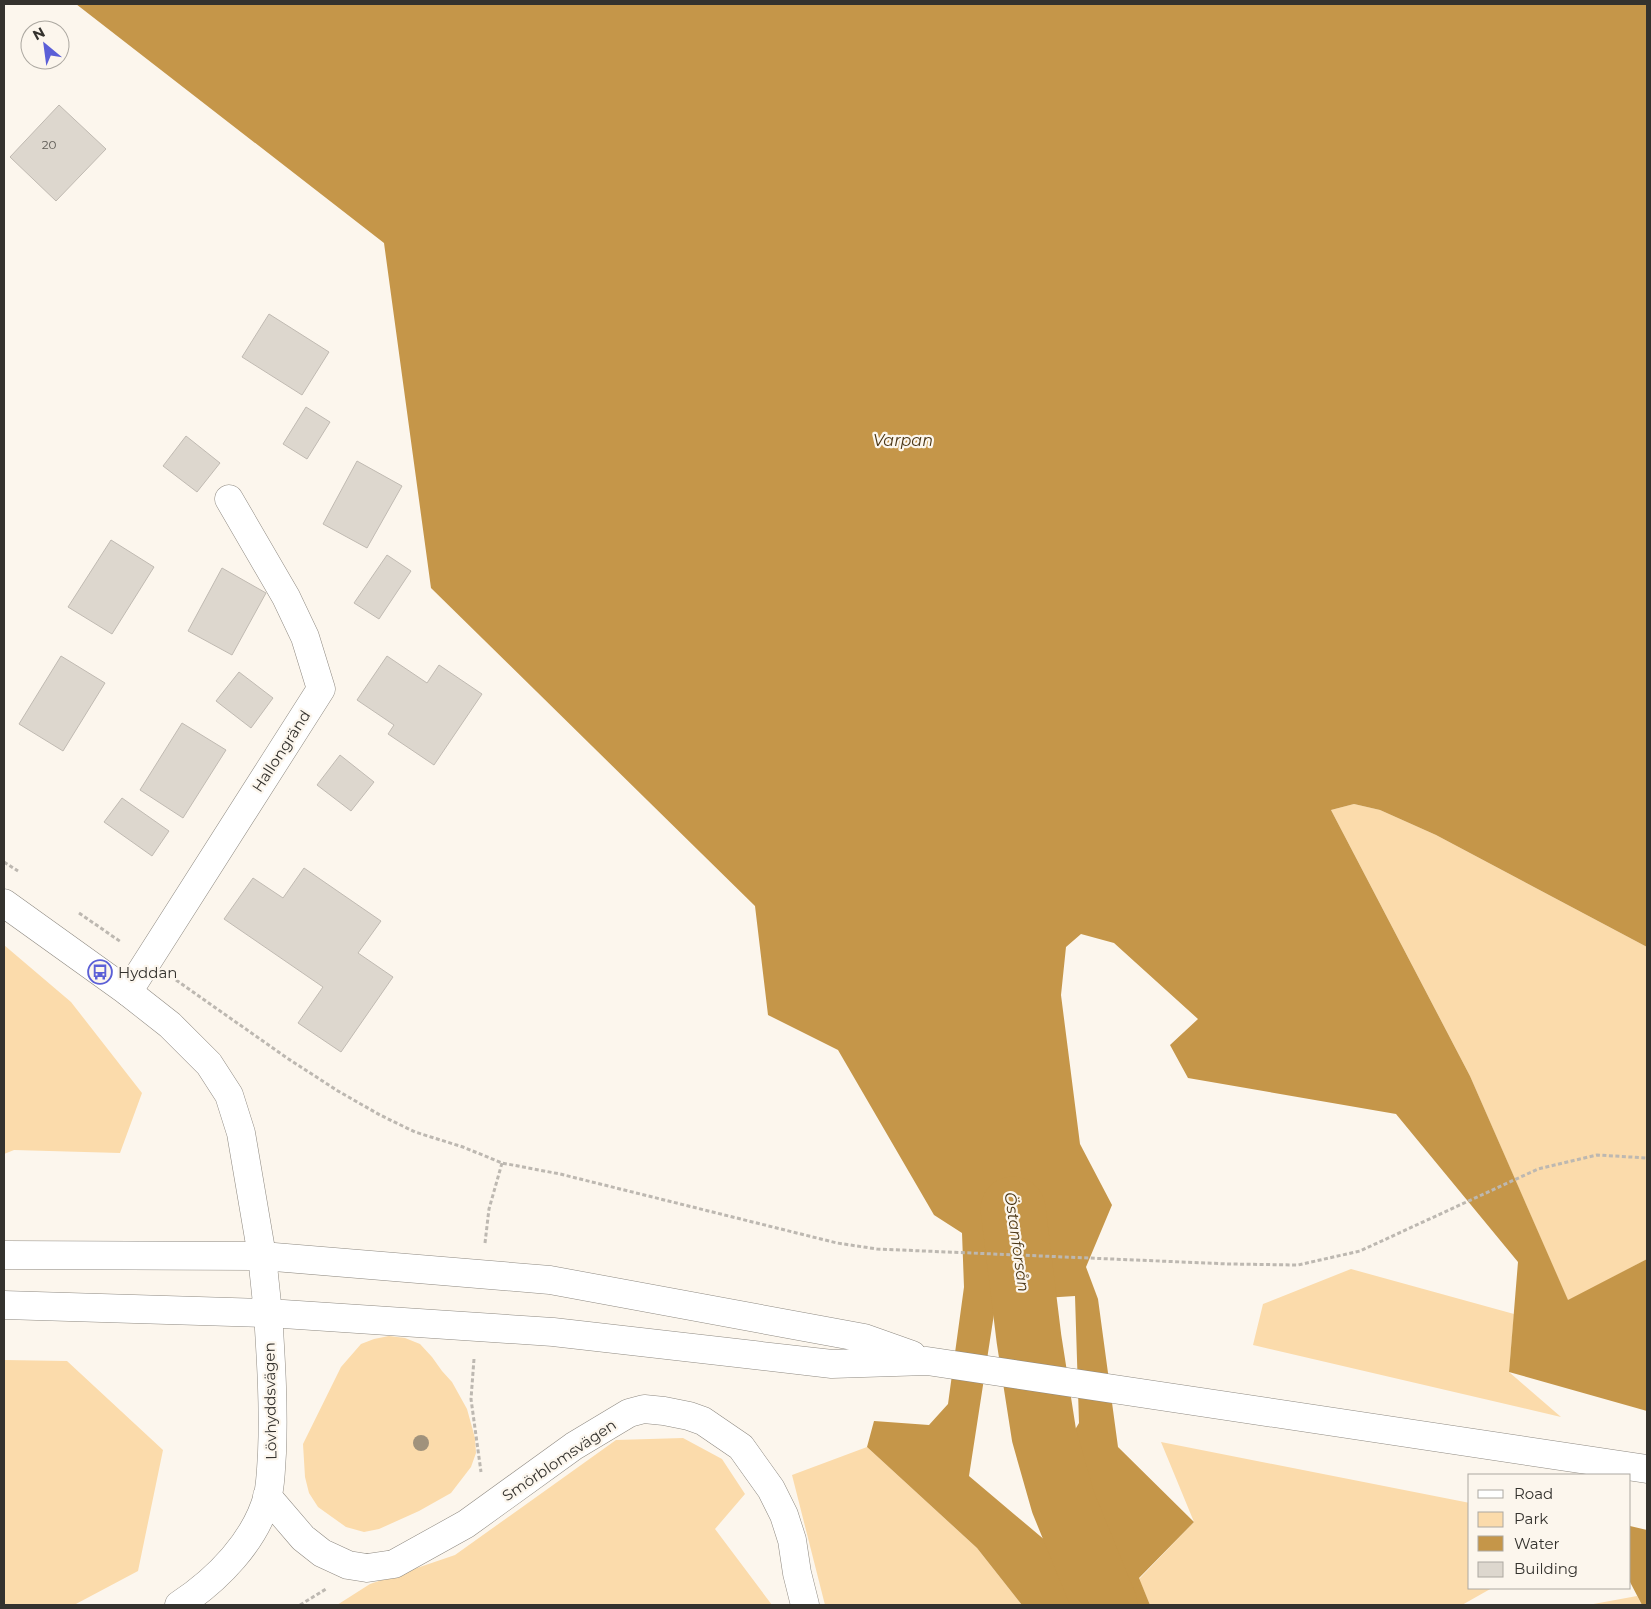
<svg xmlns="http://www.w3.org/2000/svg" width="1651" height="1609" font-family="Montserrat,sans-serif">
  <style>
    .green { fill: #fbdbab }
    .water { fill: #c59649; fill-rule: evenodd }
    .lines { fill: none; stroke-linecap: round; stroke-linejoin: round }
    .river { stroke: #c59649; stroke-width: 65 }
    .building { fill: #ddd7ce; stroke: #c0bab2 }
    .street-casing { stroke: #8f8a82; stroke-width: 29 }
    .secondary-casing { stroke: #8f8a82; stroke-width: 29 }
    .primary-casing { stroke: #8f8a82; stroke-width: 29 }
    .path { stroke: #bdb8b1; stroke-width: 3; stroke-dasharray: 4 2.5; stroke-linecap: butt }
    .street { stroke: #fff; stroke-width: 28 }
    .secondary { stroke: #fff; stroke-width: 28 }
    .primary { stroke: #fff; stroke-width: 28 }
    .tree { fill: #a0927c }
    .labels { text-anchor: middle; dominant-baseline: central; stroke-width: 4.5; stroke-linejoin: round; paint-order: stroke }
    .number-label { font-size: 12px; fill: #5e5b56 }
    .street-label { font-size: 15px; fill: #34322e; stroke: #fcf6ed }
    .poi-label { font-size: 15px; fill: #34322e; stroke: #fcf6ed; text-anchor: start }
    .water-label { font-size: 16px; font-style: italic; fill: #4a3514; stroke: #fcf6ed }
  </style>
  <rect width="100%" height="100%" fill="#fcf6ed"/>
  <!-- green -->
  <path class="green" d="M1354 804 1380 810 1436 835 1647 947V1259L1568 1301 1470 1076 1331 810Z
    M4 945 71 1002 142 1093 120 1153 14 1150 4 1154Z
    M1351 1269 1514 1314 1509 1372 1561 1417 1253 1345 1263 1304Z
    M389 1336 405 1338 420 1344 432 1357 442 1371 452 1382 467 1409 475 1438 476 1453 471 1467 451 1493 419 1511 379 1529 364 1532 346 1527 318 1507 309 1493 305 1477 303 1444 341 1367 361 1344 374 1339Z
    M4 1360 67 1361 163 1450 138 1571 74 1605H4Z
    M683 1438 722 1459 745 1494 715 1529 772 1605H337L370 1584 455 1555 616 1440Z
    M1161 1442 1470 1503V1588H1492L1462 1605H1150L1139 1579 1194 1522Z
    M867 1447 977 1548 1022 1605H825L792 1475Z
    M1637 1596 1642 1605H1588Z"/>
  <!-- water -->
  <path class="water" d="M76 4H1647V947L1436 835 1380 810 1354 804 1331 810 1470 1076 1568 1300 1647 1259V1411L1509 1372 1518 1262 1396 1114 1188 1078 1170 1045 1198 1019 1114 943 1081 934 1066 947 1061 995 1080 1144 1112 1205 1086 1267 1098 1299 1118 1447 1194 1522 1139 1578 1150 1605H1022L977 1548 867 1447 874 1421 929 1425 948 1404 964 1287 962 1233 934 1215 838 1050 768 1015 755 906 431 588 384 243ZM1075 1296 1079 1423 1058 1458 1059 1552 969 1476 996 1301Z
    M1630 1526 1647 1530V1605H1642L1630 1582Z"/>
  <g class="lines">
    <!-- river -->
    <path class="river" d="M1013 1209 1029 1339 1044 1435 1063 1502 1105 1605"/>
  </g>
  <!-- building -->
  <path class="building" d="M59 105 106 149 56 201 10 157Z
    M269 314 329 352 302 395 242 357Z
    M306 407 330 422 307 459 283 444Z
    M186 436 220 463 197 492 163 466Z
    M357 461 402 486 367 548 323 524Z
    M111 540 154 567 112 634 68 607Z
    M387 555 411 571 379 619 354 603Z
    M222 568 266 593 232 655 188 631Z
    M61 656 105 683 63 751 19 724Z
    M387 656 427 683 439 665 482 694 434 765 388 734 394 725 357 700Z
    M239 672 273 698 251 728 216 701Z
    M182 723 226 750 183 818 140 790Z
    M340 755 374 782 351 811 317 785Z
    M122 798 169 831 152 856 104 822Z
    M304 868 381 921 358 953 393 977 341 1052 298 1023 323 987 224 919 253 878 283 898Z"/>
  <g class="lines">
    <!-- street casing -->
    <g class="street-casing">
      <path id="street" d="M128 992 321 689 305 637 286 597 229 499
        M267 1496 303 1538 322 1553 348 1565 367 1568 394 1564 466 1524 574 1446 629 1413 644 1409 664 1411 689 1416 703 1421 741 1447 771 1489 784 1515 792 1540 797 1573 805 1605
        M179 1605C217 1580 256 1541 268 1495 271 1481 271 1467 272 1453 274 1406 271 1360 268 1313"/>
    </g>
    <!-- secondary casing -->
    <g class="secondary-casing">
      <path id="secondary" d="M4 903 128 992 170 1025 209 1064 229 1095 241 1133 262 1256"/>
    </g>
    <!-- primary casing -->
    <g class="primary-casing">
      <path id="primary" d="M4 1255 262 1256 550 1280 864 1338 912 1355
        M262 1256 268 1313
        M4 1305 268 1313 553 1332 832 1364 927 1361 1647 1469"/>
    </g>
    <!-- path -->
    <path class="path" d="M4 862 18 871
      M79 913 121 942
      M176 980 287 1058 338 1091 380 1115 415 1132 463 1147 502 1163 560 1174 837 1243 877 1249 1229 1264 1298 1265 1360 1251 1538 1169 1597 1155 1647 1158
      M485 1243 489 1209 502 1163
      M474 1359 471 1399 481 1472
      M300 1605 326 1589"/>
    <!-- street -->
    <use href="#street" class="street"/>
    <!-- secondary -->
    <use href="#secondary" class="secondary"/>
    <!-- primary -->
    <use href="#primary" class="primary"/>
  </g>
  <!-- trees -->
  <circle class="tree" cx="421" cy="1443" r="8"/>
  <!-- icons -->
  <defs>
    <g id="bus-ring" transform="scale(1.25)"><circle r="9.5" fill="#fcf6ed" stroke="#5b5fd7" stroke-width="1.5"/><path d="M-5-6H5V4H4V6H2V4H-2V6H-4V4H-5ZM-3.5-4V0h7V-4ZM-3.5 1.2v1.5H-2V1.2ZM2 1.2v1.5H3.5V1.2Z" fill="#5b5fd7"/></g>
  </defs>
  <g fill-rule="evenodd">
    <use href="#bus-ring" x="100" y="972"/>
  </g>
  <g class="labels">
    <!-- number labels -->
    <g class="number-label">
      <text x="49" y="144">20</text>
    </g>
    <!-- street labels -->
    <g class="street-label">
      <text transform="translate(281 751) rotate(-57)">Hallongränd</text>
      <text transform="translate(270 1401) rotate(-91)">Lövhyddsvägen</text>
      <text transform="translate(559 1460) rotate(-34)">Smörblomsvägen</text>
    </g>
    <!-- poi labels -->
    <g class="poi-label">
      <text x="118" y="972">Hyddan</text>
    </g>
    <!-- water labels -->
    <g class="water-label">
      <text x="903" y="440">Varpan</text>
      <text transform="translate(1017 1242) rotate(82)">Östanforsån</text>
    </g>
  </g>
  <!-- border -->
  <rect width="1651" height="1609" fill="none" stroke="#34322e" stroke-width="10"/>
  <!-- legend -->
  <rect x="1468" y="1474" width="162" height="115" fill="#fcf6ed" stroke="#aca8a1"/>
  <rect x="1478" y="1490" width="25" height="8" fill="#ffffff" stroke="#aca8a1"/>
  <text x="1514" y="1499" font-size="15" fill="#34322e">Road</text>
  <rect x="1478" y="1512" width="25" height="15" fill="#fbdbab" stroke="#aca8a1"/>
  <text x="1514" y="1524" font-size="15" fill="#34322e">Park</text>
  <rect x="1478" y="1536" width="25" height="15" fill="#c59649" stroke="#aca8a1"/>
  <text x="1514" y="1549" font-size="15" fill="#34322e">Water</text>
  <rect x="1478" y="1562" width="25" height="15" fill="#ddd7ce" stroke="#aca8a1"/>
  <text x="1514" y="1574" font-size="15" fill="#34322e">Building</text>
  <!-- north arrow -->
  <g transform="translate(45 45) rotate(331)"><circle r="24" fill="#fcf6ed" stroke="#aca8a1"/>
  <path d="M0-4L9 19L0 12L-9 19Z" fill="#5b5fd7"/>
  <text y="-8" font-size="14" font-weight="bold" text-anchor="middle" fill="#34322e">N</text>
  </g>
</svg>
